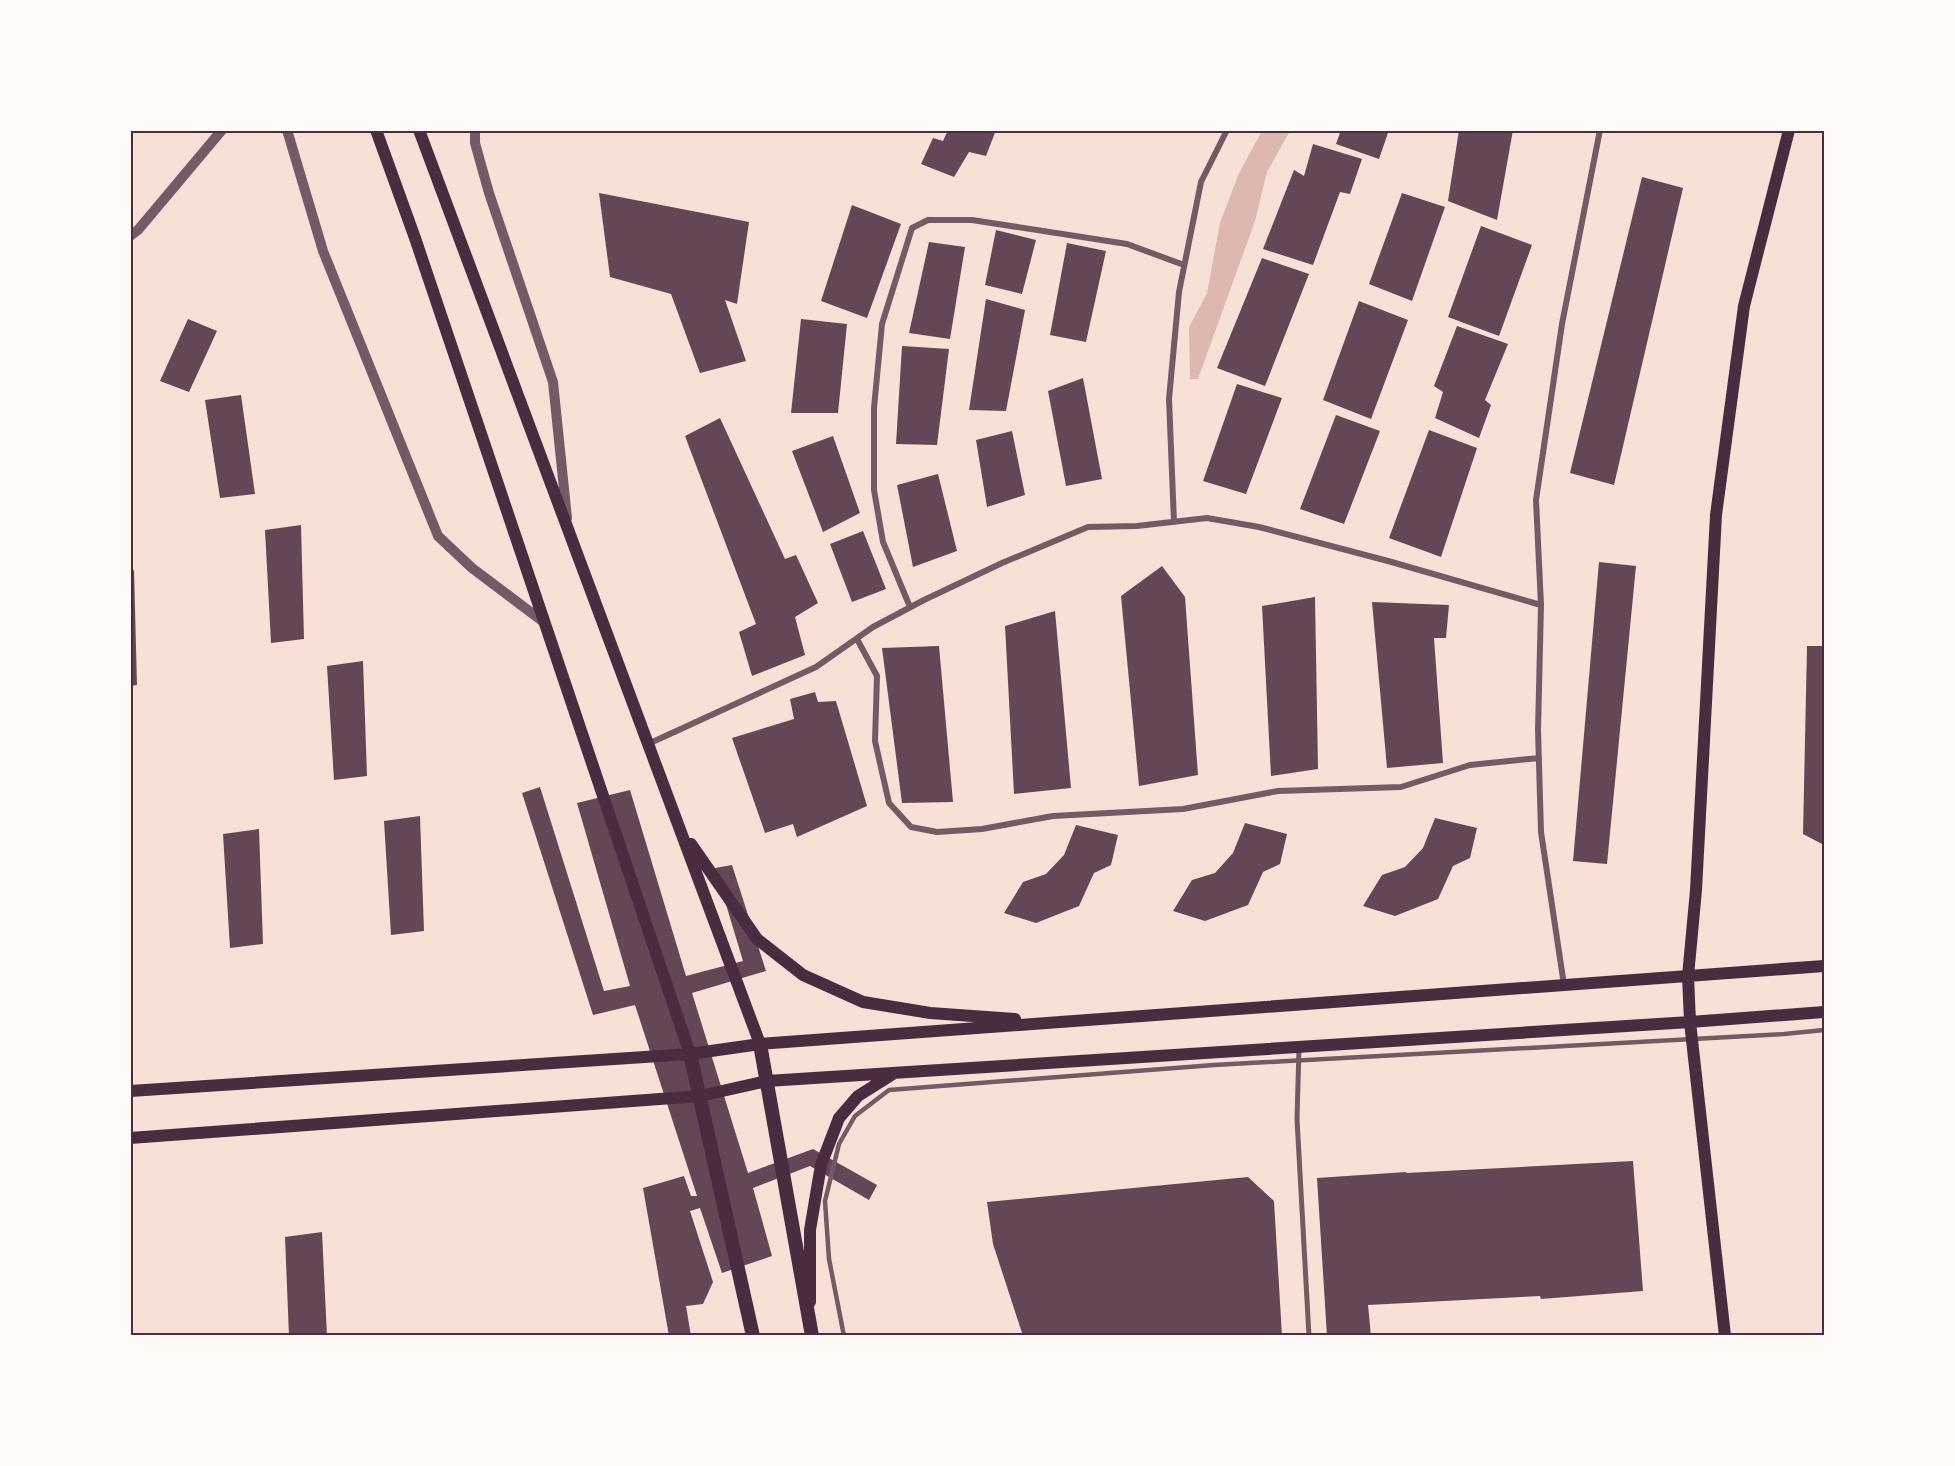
<svg xmlns="http://www.w3.org/2000/svg" width="1955" height="1466" font-family="'Open Sans',sans-serif">
  <style>
    .water { fill: #dcb8b0 }
    .building { fill: #644757 }
    .lines { fill: none; stroke-linecap: round; stroke-linejoin: round }
    .service { stroke: #755966; stroke-width: 4.5 }
    .pedestrian { stroke: #755966; stroke-width: 5 }
    .minor { stroke: #755966; stroke-width: 6 }
    .tertiary { stroke: #755966; stroke-width: 10 }
    .secondary { stroke: #4a2c40; stroke-width: 12 }
    .primary { stroke: #4a2c40; stroke-width: 14 }
    .neatline { fill: none; stroke: #4a2c40; stroke-width: 2 }
  </style>
  <rect width="100%" height="100%" fill="#f7e1d7"/>
  <!-- water -->
  <path class="water" d="M1262 131H1290L1267 172 1255 221 1198 379H1190L1189 327 1207 293 1220 223 1239 173Z"/>
  <!-- building -->
  <path class="building" d="M948 130H996L986 156 969 152 954 177 921 164 933 138 943 141Z
    M1341 130H1389L1379 159 1336 144Z
    M1459 130H1513L1497 220 1448 201Z
    M1313 144 1362 159 1350 194 1340 192 1313 265 1263 249 1294 170 1304 176Z
    M1642 177 1683 188 1614 485 1570 473Z
    M599 193 749 222 737 304 725 300 746 361 700 373 671 294 610 277Z
    M1402 193 1445 207 1412 301 1369 284Z
    M852 205 901 224 867 318 821 301Z
    M1481 226 1532 245 1499 336 1448 317Z
    M996 230 1036 240 1022 294 985 285Z
    M929 242 965 247 950 339 909 333Z
    M1067 243 1106 251 1086 342 1050 335Z
    M1262 258 1309 274 1265 386 1217 368Z
    M986 299 1025 310 1006 411 969 410Z
    M1359 301 1408 320 1371 419 1323 400Z
    M188 319 217 331 189 392 160 381Z
    M801 319 847 324 838 413H791Z
    M1457 326 1508 344 1485 400 1491 405 1479 438 1435 418 1443 392 1434 386Z
    M902 346 949 349 937 445 896 444Z
    M1083 378 1102 479 1066 486 1048 391Z
    M1237 384 1282 398 1246 494 1203 481Z
    M241 395 255 494 220 498 205 400Z
    M1336 415 1380 431 1344 524 1300 509Z
    M720 418 785 559 796 555 818 603 795 617 805 655 752 676 739 632 756 624 685 436Z
    M1429 430 1477 448 1441 557 1389 538Z
    M1012 431 1025 495 987 507 976 440Z
    M833 436 860 513 823 532 792 451Z
    M938 474 957 551 913 567 897 485Z
    M301 525 304 639 271 643 265 530Z
    M863 531 886 589 852 602 830 544Z
    M1599 562 1636 566 1607 864 1573 861Z
    M1162 566 1185 597 1198 775 1139 786 1121 596Z
    M134 570 137 685 130 686V571Z
    M1315 597 1318 769 1271 776 1262 606Z
    M1372 602 1449 605 1446 638H1434L1443 763 1387 768Z
    M1055 611 1071 788 1014 794 1005 626Z
    M939 646 953 802 902 803 882 648Z
    M1807 646H1824V845L1803 834Z
    M363 661 367 776 334 780 327 666Z
    M815 692 818 702 836 701 867 806 797 837 793 824 765 833 732 738 794 719 790 699Z
    M540 787 604 991 630 986 577 803 630 790 686 976 743 961 715 868 732 865 766 971 692 993 748 1173 813 1149 877 1185 869 1200 810 1166 753 1188 772 1256 722 1273 700 1208 690 1211 713 1282 703 1304 686 1306 691 1336H669L643 1188 684 1176 691 1196H697L635 1005 593 1015 522 793Z
    M420 816 424 931 391 935 384 821Z
    M1435 818 1477 828 1470 858 1453 866 1438 899 1395 916 1363 906 1382 875 1405 867 1423 848Z
    M1245 823 1287 834 1280 864 1263 872 1248 905 1205 921 1173 911 1192 880 1215 873 1233 853Z
    M1076 825 1118 835 1111 865 1094 873 1079 906 1036 923 1004 913 1023 882 1046 874 1064 855Z
    M259 829 263 944 230 948 223 834Z
    M1633 1161 1643 1291 1541 1299 1540 1296 1368 1305 1371 1336H1327L1317 1178 1406 1172V1173Z
    M1248 1177 1274 1201 1282 1336H1023L993 1244 987 1202Z
    M322 1232 327 1336H289L285 1237Z"/>
  <g class="lines">
    <!-- service -->
    <path class="service" d="M844 1336 829 1259 825 1201 839 1144 855 1116 889 1090 1214 1065 1784 1034 1824 1030"/>
    <!-- pedestrian -->
    <path class="pedestrian" d="M1299 1048 1297 1119 1309 1336"/>
    <!-- minor -->
    <path class="minor" d="M1174 522 1169 399 1179 292 1201 182 1227 130
      M910 607 883 542 874 490V408L882 324 912 228 928 220H972L1127 244 1184 265
      M857 639 877 676 875 741 889 803 911 827 937 832 982 829 1053 816 1183 809 1278 791 1401 787 1470 765 1539 758
      M648 744 816 667 873 627 924 600 1002 563 1088 527 1137 526 1207 518 1259 527 1388 561 1541 605
      M1564 985 1541 832 1538 730 1541 605 1536 500 1562 324 1600 130"/>
    <!-- tertiary -->
    <path class="tertiary" d="M287 130 323 251 438 536 472 568 545 623
      M475 130V143L489 193 553 382 567 518
      M130 236 138 230 222 130"/>
    <!-- secondary -->
    <path class="secondary" d="M376 130 415 238 690 1054
      M419 130 760 1044
      M691 844 757 939 803 975 863 1002 930 1013 1015 1019
      M130 1091 690 1054 760 1044 1824 966
      M130 1138 700 1096 767 1081 1690 1022 1824 1012
      M810 1302V1230L821 1165 839 1118 858 1096 893 1074
      M1725 1336 1690 1022 1688 976 1696 890 1716 515 1744 306 1789 130"/>
    <!-- primary -->
    <path class="primary" d="M760 1044 812 1336
      M690 1054 753 1336"/>
  </g>
  <!-- border -->
  <rect width="1955" height="1466" fill="none" stroke="#fffaf5" stroke-width="264"/>
  <rect x="132" y="132" width="1691" height="1202" class="neatline"/>
</svg>
